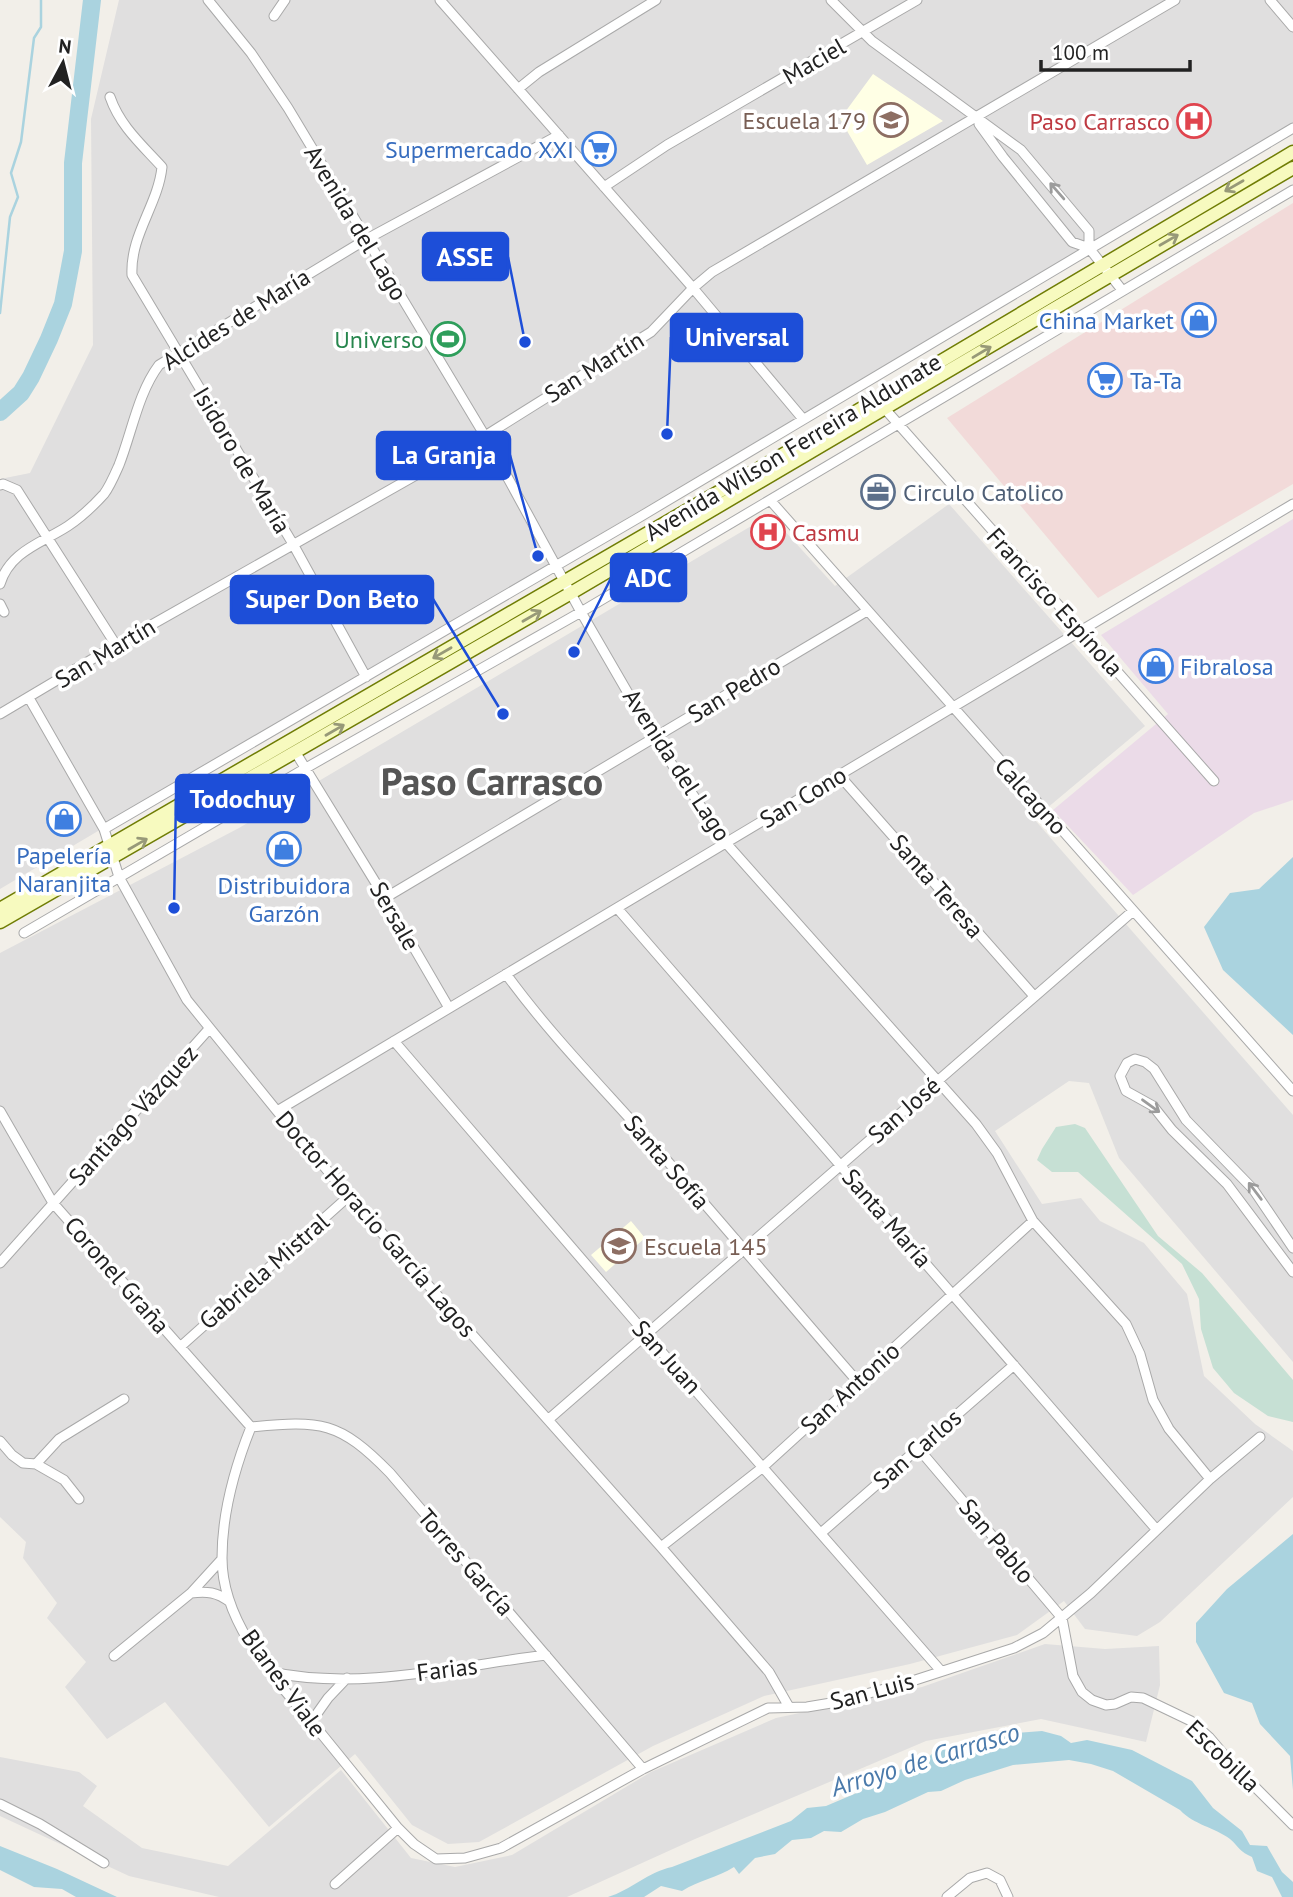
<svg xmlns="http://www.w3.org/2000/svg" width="1293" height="1897" font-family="'PT Sans',sans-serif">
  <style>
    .residential { fill: #e0dfdf }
    .commercial { fill: #f2dad9 }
    .industrial { fill: #ebdbe8 }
    .education { fill: #ffffe5 }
    .wetland { fill: #c6e0d4 }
    .water { fill: #aad3df }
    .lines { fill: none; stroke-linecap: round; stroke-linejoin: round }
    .stream { stroke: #aad3df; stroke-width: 2.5 }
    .river { stroke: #aad3df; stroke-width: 18 }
    .minor-casing { stroke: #a9a9a9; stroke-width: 11 }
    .secondary-casing { stroke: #707d05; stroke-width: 15 }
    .minor { stroke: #fff; stroke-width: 9 }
    .secondary { stroke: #f7fabf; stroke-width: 12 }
    .oneway { stroke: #979978 }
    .oneway2 { stroke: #9c9c9c }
    .labels { text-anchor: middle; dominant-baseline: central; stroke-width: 7; stroke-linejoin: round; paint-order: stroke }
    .street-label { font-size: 24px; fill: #222; stroke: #fff }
    .education-label { font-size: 24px; fill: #785e54; stroke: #fff; text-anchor: end }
    .health-label { font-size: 24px; fill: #be3a42; stroke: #fff; text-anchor: end }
    .shop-label { font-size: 24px; fill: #366cbe; stroke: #fff; text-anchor: end }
    .leisure-label { font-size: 24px; fill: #27864d; stroke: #fff; text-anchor: end }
    .service-label { font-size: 24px; fill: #4e5e75; stroke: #fff; text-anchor: start }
    .water-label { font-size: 26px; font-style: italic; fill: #4a7aab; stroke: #fff }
    .town-label { font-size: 38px; font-weight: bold; fill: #555; stroke: #fff }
    .leader { fill: none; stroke: #1d4ed8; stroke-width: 2.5 }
    .callout-dot { fill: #1d4ed8; stroke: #fff; stroke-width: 2.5 }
    .callout { fill: #1d4ed8; stroke: #1d4ed8; stroke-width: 2.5 }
    .callout-label { font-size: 26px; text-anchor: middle; font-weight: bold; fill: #fff }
  </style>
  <rect width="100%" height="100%" fill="#f2efe9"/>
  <!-- residential -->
  <path class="residential" d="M119 0H1293V124L0 889V479L30 473 93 345 91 119Z
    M949 504 1145 726 1034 819 1293 1115V1362L1119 1158 1089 1083 1069 1081 995 1131 1042 1204 1081 1198 1100 1221 1144 1243 1187 1294 1204 1376 1255 1424 1293 1451V1497L1160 1622 1137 1636 1085 1629 1064 1601 1017 1635 910 1664 764 1696 653 1746 479 1842 448 1844 412 1825 355 1754 269 1827 165 1702 107 1739 65 1687 86 1662 47 1618 57 1603 23 1558 26 1542 0 1517V953L239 828 770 515 835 586Z
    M1045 1644 1105 1649 1159 1646 1160 1685 1146 1742 1041 1719 926 1741 695 1839 567 1897H219L129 1876 0 1816V1757L79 1772 97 1786 83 1806 142 1848 228 1866 341 1770 411 1858 455 1867 512 1855 651 1772 776 1718 922 1687Z"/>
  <!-- commercial -->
  <path class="commercial" d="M1293 203V484L1098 598 947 418Z"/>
  <!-- industrial -->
  <path class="industrial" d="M1293 519V800L1254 813 1133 895 1053 810 1168 714 1101 635Z"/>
  <!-- education -->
  <path class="education" d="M873 74 943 121 867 165 840 119Z
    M631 1221 645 1238 606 1272 591 1255Z"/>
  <!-- wetland -->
  <path class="wetland" d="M1075 1124 1085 1128 1158 1236 1202 1273 1293 1380V1422L1268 1416 1234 1393 1213 1368 1201 1329 1199 1299 1182 1264 1078 1172H1052L1037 1160 1042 1149 1056 1127Z"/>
  <!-- water -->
  <path class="water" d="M1293 857V1035L1223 970 1204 927 1230 893 1259 889Z
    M1293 1534V1790L1290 1756 1260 1724 1252 1703 1224 1693 1196 1642V1623L1227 1589Z
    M1042 1731 1061 1736 1071 1743 1087 1740 1132 1750 1192 1781 1213 1808 1242 1831 1250 1845 1267 1846 1282 1872 1293 1882V1897H1282L1272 1877 1257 1871 1252 1857C1240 1852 1239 1847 1230 1839 1214 1827 1194 1825 1180 1810L1113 1771 1091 1764 1069 1760 1013 1765 965 1780 941 1791 928 1792 885 1812 863 1819 841 1832 824 1831 811 1838 792 1840 775 1854 755 1858 739 1874 734 1867C717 1878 699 1880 682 1891L661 1886 644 1897H608C631 1890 648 1872 672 1867L791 1821 807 1808 826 1806 859 1792 862 1786 877 1775 894 1773 909 1765 922 1763 933 1753 953 1744 1005 1734Z
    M0 1846 57 1869 117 1897H76L62 1889 34 1887 0 1870Z"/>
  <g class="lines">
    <!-- stream -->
    <path class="stream" d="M0 313 10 217 18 197 11 173 21 142 34 38 41 27V0"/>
    <!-- river -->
    <path class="river" d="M0 412 21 393 31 377 49 339 63 304 73 251V163L92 0"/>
    <!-- minor casing -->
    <g class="minor-casing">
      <path id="minor" d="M208 0 251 53 288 108 485 436 581 612 654 738 726 843 976 1124 997 1153 1033 1221 1126 1324 1140 1354 1153 1400 1169 1429 1210 1479
        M440 0 693 288 803 419
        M831 0 872 41 1021 150 1089 231V248
        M1270 0 1293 27
        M274 16 285 0
        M518 89 539 72 656 0
        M110 97C120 126 142 145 162 167 158 205 130 235 132 275L293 544 366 677
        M979 124 1003 157 1072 242 1089 248
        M604 187 667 145 917 0
        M1089 248 1122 290
        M885 409 1214 781
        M0 485 3 484 17 490 116 645
        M770 500 1293 1091
        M0 584C10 551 42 543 68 526 80 518 94 505 104 494 110 486 115 474 119 465 132 432 138 393 159 365L365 240 559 135
        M0 604 4 612
        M29 698 104 829 119 877 187 1000 277 1111 349 1196 661 1547 769 1672 789 1707
        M0 714 116 645 485 436 651 332 693 288 712 272 1175 0
        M296 753 385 898 449 1008
        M839 775 1034 996
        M104 829 638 518 1293 128
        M385 898 867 611
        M617 908 1156 1529
        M24 933 306 768 581 612 1293 190
        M506 974C549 1033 600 1085 648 1139 719 1219 787 1301 857 1381
        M394 1041 646 1334 941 1671
        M0 1111 53 1203 251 1427
        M277 1111 1293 504
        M1293 1248 1253 1189 1186 1120 1154 1069 1145 1062 1135 1059 1127 1063 1120 1076 1126 1091 1153 1106 1172 1130 1227 1184 1293 1272
        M0 1263 209 1029
        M180 1347 349 1196
        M549 1419 1133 911
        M251 1427C235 1467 222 1515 222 1558 222 1626 279 1683 320 1732 346 1764 372 1796 398 1828L414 1844 436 1859 465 1858 501 1848 643 1769 768 1708 807 1707 837 1702 906 1683 1014 1648 1043 1633 1091 1593 1210 1479 1260 1437
        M251 1427C321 1420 339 1421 390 1473L643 1769
        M0 1441 12 1455 23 1463 36 1464 64 1480 79 1499
        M918 1448 1062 1618 1073 1676 1082 1692 1092 1700 1106 1705 1115 1704 1131 1697 1143 1698 1191 1721 1209 1737 1231 1763 1293 1825
        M36 1464 59 1439 124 1399
        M821 1533 1014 1365
        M661 1547 763 1467 1033 1221
        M191 1593C207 1591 217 1592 230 1602
        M114 1656 191 1593 222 1559
        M271 1672C360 1691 457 1666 546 1655
        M311 1722 328 1698 347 1678
        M0 1804 40 1824 104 1863
        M335 1884 398 1828
        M947 1897 970 1878 987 1873 1000 1880 1008 1897"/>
    </g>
    <!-- secondary casing -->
    <g class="secondary-casing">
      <path id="secondary" d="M0 909 815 436 1293 152
        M0 922 571 593 1293 168"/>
    </g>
    <!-- minor -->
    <use href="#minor" class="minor"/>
    <!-- secondary -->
    <use href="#secondary" class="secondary"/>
  </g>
  <!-- one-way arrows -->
  <defs><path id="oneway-shaft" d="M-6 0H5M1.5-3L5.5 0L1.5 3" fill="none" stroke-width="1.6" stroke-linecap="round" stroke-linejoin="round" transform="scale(1.75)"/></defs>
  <g class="oneway">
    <use href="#oneway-shaft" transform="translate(1234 186) rotate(150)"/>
    <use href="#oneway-shaft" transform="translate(1169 240) rotate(-30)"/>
    <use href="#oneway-shaft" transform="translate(982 352) rotate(-31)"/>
    <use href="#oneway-shaft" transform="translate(532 616) rotate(-30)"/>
    <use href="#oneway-shaft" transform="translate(442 653) rotate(150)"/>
    <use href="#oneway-shaft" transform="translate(335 730) rotate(-30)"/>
    <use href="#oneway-shaft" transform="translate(138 844) rotate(-30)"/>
  </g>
  <g class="oneway2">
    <use href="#oneway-shaft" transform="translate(1057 191) rotate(-131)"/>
    <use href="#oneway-shaft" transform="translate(1151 1106) rotate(36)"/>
    <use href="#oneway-shaft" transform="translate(1255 1191) rotate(-127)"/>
  </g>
  <!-- icons -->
  <defs>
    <g id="school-ring" transform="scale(1.75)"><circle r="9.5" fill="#fff" stroke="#8d6e63" stroke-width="1.5"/><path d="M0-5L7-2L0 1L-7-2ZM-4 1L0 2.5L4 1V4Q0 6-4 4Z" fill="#8d6e63"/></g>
    <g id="hospital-ring" transform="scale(1.75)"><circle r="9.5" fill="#fff" stroke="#e0444e" stroke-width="1.5"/><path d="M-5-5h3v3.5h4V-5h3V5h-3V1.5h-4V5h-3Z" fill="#e0444e"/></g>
    <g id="supermarket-ring" transform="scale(1.75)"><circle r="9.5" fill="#fff" stroke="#3f7fe0" stroke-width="1.5"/><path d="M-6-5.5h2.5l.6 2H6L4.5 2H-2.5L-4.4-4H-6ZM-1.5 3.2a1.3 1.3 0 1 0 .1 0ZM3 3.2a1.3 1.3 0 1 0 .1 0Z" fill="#3f7fe0"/></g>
    <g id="shop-ring" transform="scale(1.75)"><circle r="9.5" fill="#fff" stroke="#3f7fe0" stroke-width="1.5"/><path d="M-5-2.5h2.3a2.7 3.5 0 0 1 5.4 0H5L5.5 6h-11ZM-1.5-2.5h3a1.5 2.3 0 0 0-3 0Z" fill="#3f7fe0"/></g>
    <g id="stadium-ring" transform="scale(1.75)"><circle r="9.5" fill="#fff" stroke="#2e9e5b" stroke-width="1.5"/><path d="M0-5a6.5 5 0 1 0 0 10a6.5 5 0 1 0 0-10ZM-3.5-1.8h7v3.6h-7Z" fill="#2e9e5b"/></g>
    <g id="office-ring" transform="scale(1.75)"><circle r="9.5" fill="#fff" stroke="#5c6f8a" stroke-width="1.5"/><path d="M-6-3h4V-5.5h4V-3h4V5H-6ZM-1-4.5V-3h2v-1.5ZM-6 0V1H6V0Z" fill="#5c6f8a"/></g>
  </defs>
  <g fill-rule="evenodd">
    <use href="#school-ring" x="891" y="120"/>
    <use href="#hospital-ring" x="1194" y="121"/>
    <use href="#supermarket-ring" x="599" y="149"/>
    <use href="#shop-ring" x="1199" y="320"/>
    <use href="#stadium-ring" x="448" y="339"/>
    <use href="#supermarket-ring" x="1105" y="380"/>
    <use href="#office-ring" x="878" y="492"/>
    <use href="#hospital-ring" x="768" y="532"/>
    <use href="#shop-ring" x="1156" y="666"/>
    <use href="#shop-ring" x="64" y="819"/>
    <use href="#shop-ring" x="284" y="849"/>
    <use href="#school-ring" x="619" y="1246"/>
  </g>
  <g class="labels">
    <!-- street labels -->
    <g class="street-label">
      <text transform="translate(814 61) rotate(-30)">Maciel</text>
      <text transform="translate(356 223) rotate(59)">Avenida del Lago</text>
      <text transform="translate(236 319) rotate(-32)">Alcides de María</text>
      <text transform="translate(594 367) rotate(-32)">San Martín</text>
      <text transform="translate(793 447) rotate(-31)">Avenida Wilson Ferreira Aldunate</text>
      <text transform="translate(242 460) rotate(59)">Isidoro de María</text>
      <text transform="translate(1055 602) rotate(48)">Francisco Espínola</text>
      <text transform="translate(105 653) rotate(-31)">San Martín</text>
      <text transform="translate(734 690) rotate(-31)">San Pedro</text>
      <text transform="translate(677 765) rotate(57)">Avenida del Lago</text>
      <text transform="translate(1031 796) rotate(48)">Calcagno</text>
      <text transform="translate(803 797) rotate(-31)">San Cono</text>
      <text transform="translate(937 886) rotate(49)">Santa Teresa</text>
      <text transform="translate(395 916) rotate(60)">Sersale</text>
      <text transform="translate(904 1110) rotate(-41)">San José</text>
      <text transform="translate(133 1115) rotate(-48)">Santiago Vázquez</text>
      <text transform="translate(667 1162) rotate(49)">Santa Sofía</text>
      <text transform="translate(887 1218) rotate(49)">Santa María</text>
      <text transform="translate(376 1224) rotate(49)">Doctor Horacio García Lagos</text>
      <text transform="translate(264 1271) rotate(-41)">Gabriela Mistral</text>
      <text transform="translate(117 1275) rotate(49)">Coronel Graña</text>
      <text transform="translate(667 1357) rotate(48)">San Juan</text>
      <text transform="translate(850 1388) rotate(-42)">San Antonio</text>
      <text transform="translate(917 1449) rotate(-41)">San Carlos</text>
      <text transform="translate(997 1541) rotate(50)">San Pablo</text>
      <text transform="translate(466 1562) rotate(49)">Torres García</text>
      <text transform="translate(447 1669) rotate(-7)">Farias</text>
      <text transform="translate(284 1683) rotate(54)">Blanes Viale</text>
      <text transform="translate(872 1691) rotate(-15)">San Luis</text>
      <text transform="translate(1223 1756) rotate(44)">Escobilla</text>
    </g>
    <!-- education labels -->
    <g class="education-label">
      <text x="866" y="120">Escuela 179</text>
      <text x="644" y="1246" text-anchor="start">Escuela 145</text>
    </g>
    <!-- health labels -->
    <g class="health-label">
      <text x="1170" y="121">Paso Carrasco</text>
      <text x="792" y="532" text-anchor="start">Casmu</text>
    </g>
    <!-- shop labels -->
    <g class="shop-label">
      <text x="574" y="149">Supermercado XXI</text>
      <text x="1174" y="320">China Market</text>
      <text x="1130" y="380" text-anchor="start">Ta-Ta</text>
      <text x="1180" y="666" text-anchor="start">Fibralosa</text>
      <text x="64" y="855" text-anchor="middle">Papelería<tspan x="64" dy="28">Naranjita</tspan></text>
      <text x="284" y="885" text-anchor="middle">Distribuidora<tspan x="284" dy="28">Garzón</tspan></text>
    </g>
    <!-- leisure labels -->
    <g class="leisure-label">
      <text x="424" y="339">Universo</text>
    </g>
    <!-- service labels -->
    <g class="service-label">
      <text x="903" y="492">Circulo Catolico</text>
    </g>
    <!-- water labels -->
    <g class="water-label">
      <text transform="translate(925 1759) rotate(-17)">Arroyo de Carrasco</text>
    </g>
    <!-- town labels -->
    <g class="town-label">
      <text x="492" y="780">Paso Carrasco</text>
    </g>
  </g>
  <!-- callouts -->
  <path class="leader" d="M525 342L508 257M667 434L671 337M538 556L510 455M574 652L611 578M503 714L433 599M174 908L176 798"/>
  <g class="callout-dot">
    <circle cx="525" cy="342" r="7"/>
    <circle cx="667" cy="434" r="7"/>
    <circle cx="538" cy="556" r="7"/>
    <circle cx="574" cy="652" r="7"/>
    <circle cx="503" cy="714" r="7"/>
    <circle cx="174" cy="908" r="7"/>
  </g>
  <g class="callout">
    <rect x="423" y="233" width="85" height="47" rx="7"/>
    <rect x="671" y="314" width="131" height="47" rx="7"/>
    <rect x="377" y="432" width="133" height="47" rx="7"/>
    <rect x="611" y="554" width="75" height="47" rx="7"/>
    <rect x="231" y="576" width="202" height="47" rx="7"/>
    <rect x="176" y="775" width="133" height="47" rx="7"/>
  </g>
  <g class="callout-label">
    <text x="465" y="266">ASSE</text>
    <text x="737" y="346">Universal</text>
    <text x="444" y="464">La Granja</text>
    <text x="648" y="587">ADC</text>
    <text x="332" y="608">Super Don Beto</text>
    <text x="242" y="808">Todochuy</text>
  </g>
  <!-- north arrow -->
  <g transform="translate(63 63) rotate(7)" stroke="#ffffff" stroke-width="5" paint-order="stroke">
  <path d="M0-5L12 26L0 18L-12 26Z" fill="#222222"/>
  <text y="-10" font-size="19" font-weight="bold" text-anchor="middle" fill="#222222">N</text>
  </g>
  <!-- scale -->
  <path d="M1041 60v10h149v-10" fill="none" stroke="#222222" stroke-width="3.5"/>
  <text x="1052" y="60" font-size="21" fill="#222222" stroke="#ffffff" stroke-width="5" paint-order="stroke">100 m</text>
</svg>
